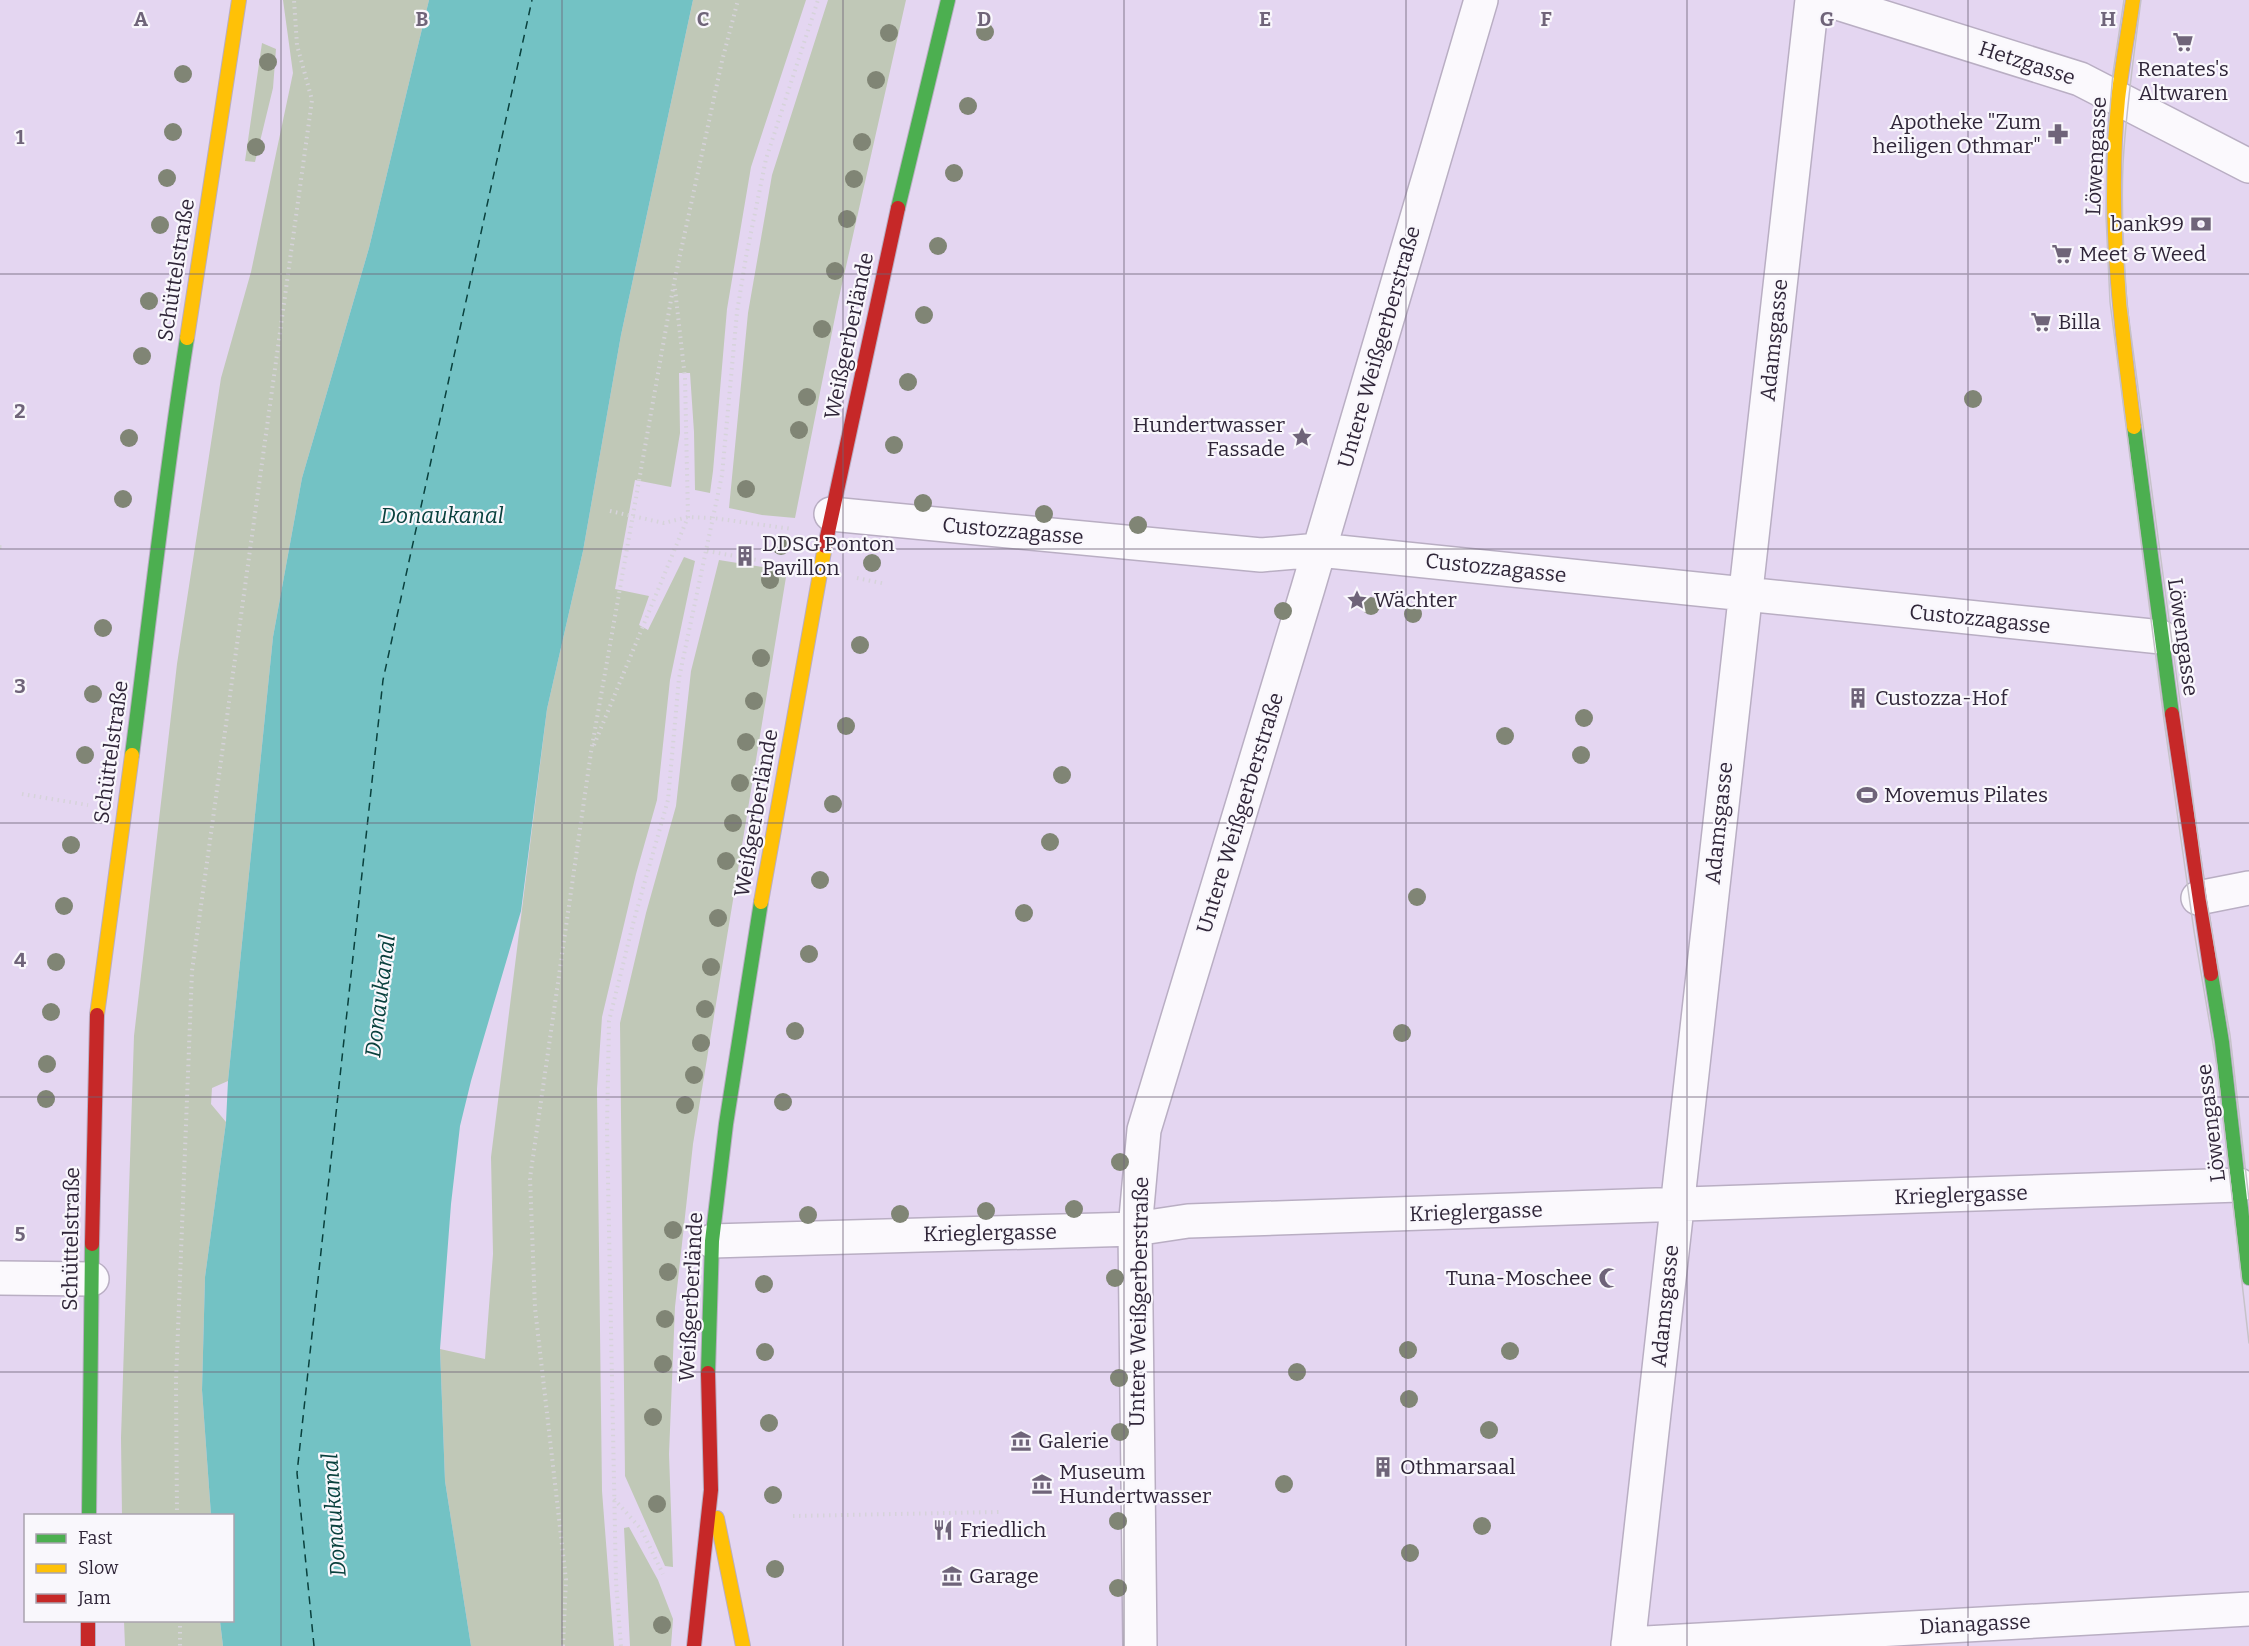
<svg xmlns="http://www.w3.org/2000/svg" width="2249" height="1646" font-family="Bitter,serif">
  <style>
    .green { fill: #c0c8b7 }
    .water { fill: #73c2c4 }
    .lines { fill: none; stroke-linecap: round; stroke-linejoin: round }
    .ferry { stroke: #09403d; stroke-width: 1.5; stroke-dasharray: 8 6; stroke-linecap: butt }
    .street-casing { stroke: #b9aec3; stroke-width: 36 }
    .fast-casing { stroke: #b9aec3; stroke-width: 16 }
    .slow-casing { stroke: #b9aec3; stroke-width: 16 }
    .jam-casing { stroke: #b9aec3; stroke-width: 16 }
    .path { stroke: #d6d3da; stroke-width: 4; stroke-dasharray: 1.5 4.5; stroke-linecap: butt }
    .street { stroke: #fbf9fd; stroke-width: 33 }
    .fast { stroke: #4caf50; stroke-width: 14 }
    .slow { stroke: #ffc107; stroke-width: 14 }
    .jam { stroke: #c62828; stroke-width: 14 }
    .tram { stroke: #c6c2c9; stroke-width: 1.5 }
    .tree { fill: #808575 }
    .grid { fill: none; stroke: #6f6479; stroke-width: 1.5; stroke-opacity: 0.55 }
    .labels { text-anchor: middle; dominant-baseline: central; stroke-width: 4.5; stroke-linejoin: round; paint-order: stroke }
    .street-label { font-size: 21px; fill: #302639; stroke: #f9f7fc }
    .poi-label { font-size: 21px; fill: #302639; stroke: #f9f7fc; text-anchor: start }
    .water-label { font-size: 22px; font-style: italic; fill: #09403d; stroke: #f9f7fc }
    .grid-label { font-size: 20px; text-anchor: middle; font-weight: bold; fill: #6f6479; stroke: #f9f7fc; stroke-width: 4.5; stroke-linejoin: round; paint-order: stroke }
  </style>
  <rect width="100%" height="100%" fill="#e4d6f1"/>
  <!-- green -->
  <path class="green" d="M283 0H429L369 248 302 478 273 637 228 1081 212 1088 211 1104 226 1122 205 1277 202 1390 211 1515 122 1516 121 1438 134 1036 177 664 221 378 251 272 293 73Z
    M693 0H806L751 167 727 309 713 471 710 493 695 490 694 432 690 373H679L680 433 671 487 635 480 615 589 649 596 639 625 648 630 684 557 695 561 670 680 657 800 636 874 602 1017 597 1089 602 1491 614 1646H471L445 1481 440 1349 485 1359 493 1254 491 1157 547 709 583 551 621 335Z
    M828 0H906L838 302 795 518 762 515 729 508 748 313 772 175Z
    M262 43 276 49 273 88 255 162 245 161Z
    M719 560 787 571 693 1144 675 1307 669 1454 673 1567 665 1566 625 1476 620 1023 646 913 676 806 691 671Z
    M629 1527 658 1580 673 1619 671 1646H630L624 1528Z
    M124 1621H220L223 1646H125Z"/>
  <!-- water -->
  <path class="water" d="M429 0H693L621 335 583 551 547 709 521 911 471 1081 460 1126 451 1204 440 1349 445 1481 471 1646H223L220 1621 232 1620V1516L211 1515 202 1390 205 1277 226 1122 228 1081 273 637 302 478 369 248Z"/>
  <g class="lines">
    <!-- ferry -->
    <path class="ferry" d="M314 1646 297 1473 383 680 532 0"/>
    <!-- street casing -->
    <g class="street-casing">
      <path id="street" d="M1828 0 2080 79 2249 166
        M831 514 1261 555 1319 550 2161 637
        M2198 898 2249 888
        M712 1241 1135 1229 1188 1221 2239 1185
        M0 1278 92 1279
        M1628 1644 2249 1609
        M1140 1646 1135 1229 1144 1130 1308 588 1481 0
        M1628 1646 1812 0"/>
    </g>
    <!-- fast casing -->
    <g class="fast-casing">
      <path id="fast" d="M898 208 948 0
        M2134 427 2172 714
        M132 755C150 616 165 476 187 338
        M2211 974 2222 1042 2249 1278
        M708 1373 712 1241 726 1124 761 902
        M89 1516 92 1244"/>
    </g>
    <!-- slow casing -->
    <g class="slow-casing">
      <path id="slow" d="M2133 0C2128 33 2122 66 2118 99 2107 209 2120 319 2134 427
        M187 338 239 0
        M761 902 825 546
        M97 1015 132 755
        M717 1518 743 1646"/>
    </g>
    <!-- jam casing -->
    <g class="jam-casing">
      <path id="jam" d="M825 546 898 208
        M2172 714 2211 974
        M92 1244 97 1015
        M88 1620V1646
        M694 1646 711 1490 708 1373"/>
    </g>
    <!-- path -->
    <path class="path" d="M610 511 664 523 688 517 713 518 792 529
      M0 547H3
      M707 551 785 565
      M857 578 886 584
      M594 745 688 517 685 378 675 289
      M22 794 88 805
      M614 1499 641 1529 663 1574
      M177 1516 176 1381 192 971 312 100 297 45 294 0
      M793 1516 999 1512
      M180 1620V1646
      M563 1646 566 1580 535 1308 530 1178 591 752 674 283 722 61 738 0
      M621 1646 616 1582 607 1128 609 1021 634 920 668 800 679 678 722 475 737 312 746 257 766 159 818 0"/>
    <!-- street -->
    <use href="#street" class="street"/>
    <!-- fast -->
    <use href="#fast" class="fast"/>
    <!-- slow -->
    <use href="#slow" class="slow"/>
    <!-- jam -->
    <use href="#jam" class="jam"/>
    <!-- tram -->
    <path class="tram" d="M2124 0 2113 73 2107 143 2106 216 2110 302 2164 720 2194 931 2217 1067 2249 1343
      M2141 0C2134 54 2126 109 2123 164 2121 210 2124 258 2127 305L2206 897 2230 1035 2249 1200"/>
  </g>
  <!-- trees -->
  <g class="tree">
    <circle cx="985" cy="32" r="9"/>
    <circle cx="889" cy="33" r="9"/>
    <circle cx="268" cy="62" r="9"/>
    <circle cx="183" cy="74" r="9"/>
    <circle cx="876" cy="80" r="9"/>
    <circle cx="968" cy="106" r="9"/>
    <circle cx="173" cy="132" r="9"/>
    <circle cx="862" cy="142" r="9"/>
    <circle cx="256" cy="147" r="9"/>
    <circle cx="954" cy="173" r="9"/>
    <circle cx="167" cy="178" r="9"/>
    <circle cx="854" cy="179" r="9"/>
    <circle cx="847" cy="219" r="9"/>
    <circle cx="160" cy="225" r="9"/>
    <circle cx="938" cy="246" r="9"/>
    <circle cx="835" cy="271" r="9"/>
    <circle cx="149" cy="301" r="9"/>
    <circle cx="924" cy="315" r="9"/>
    <circle cx="822" cy="329" r="9"/>
    <circle cx="142" cy="356" r="9"/>
    <circle cx="908" cy="382" r="9"/>
    <circle cx="807" cy="397" r="9"/>
    <circle cx="1973" cy="399" r="9"/>
    <circle cx="799" cy="430" r="9"/>
    <circle cx="129" cy="438" r="9"/>
    <circle cx="894" cy="445" r="9"/>
    <circle cx="746" cy="489" r="9"/>
    <circle cx="123" cy="499" r="9"/>
    <circle cx="923" cy="503" r="9"/>
    <circle cx="1044" cy="514" r="9"/>
    <circle cx="1138" cy="525" r="9"/>
    <circle cx="781" cy="546" r="9"/>
    <circle cx="872" cy="563" r="9"/>
    <circle cx="770" cy="580" r="9"/>
    <circle cx="1371" cy="606" r="9"/>
    <circle cx="1283" cy="611" r="9"/>
    <circle cx="1413" cy="614" r="9"/>
    <circle cx="103" cy="628" r="9"/>
    <circle cx="860" cy="645" r="9"/>
    <circle cx="761" cy="658" r="9"/>
    <circle cx="93" cy="694" r="9"/>
    <circle cx="754" cy="701" r="9"/>
    <circle cx="1584" cy="718" r="9"/>
    <circle cx="846" cy="726" r="9"/>
    <circle cx="1505" cy="736" r="9"/>
    <circle cx="746" cy="742" r="9"/>
    <circle cx="85" cy="755" r="9"/>
    <circle cx="1581" cy="755" r="9"/>
    <circle cx="1062" cy="775" r="9"/>
    <circle cx="740" cy="783" r="9"/>
    <circle cx="833" cy="804" r="9"/>
    <circle cx="733" cy="823" r="9"/>
    <circle cx="1050" cy="842" r="9"/>
    <circle cx="71" cy="845" r="9"/>
    <circle cx="726" cy="861" r="9"/>
    <circle cx="820" cy="880" r="9"/>
    <circle cx="1417" cy="897" r="9"/>
    <circle cx="64" cy="906" r="9"/>
    <circle cx="1024" cy="913" r="9"/>
    <circle cx="718" cy="918" r="9"/>
    <circle cx="809" cy="954" r="9"/>
    <circle cx="56" cy="962" r="9"/>
    <circle cx="711" cy="967" r="9"/>
    <circle cx="705" cy="1009" r="9"/>
    <circle cx="51" cy="1012" r="9"/>
    <circle cx="795" cy="1031" r="9"/>
    <circle cx="1402" cy="1033" r="9"/>
    <circle cx="701" cy="1043" r="9"/>
    <circle cx="47" cy="1064" r="9"/>
    <circle cx="694" cy="1075" r="9"/>
    <circle cx="46" cy="1099" r="9"/>
    <circle cx="783" cy="1102" r="9"/>
    <circle cx="685" cy="1105" r="9"/>
    <circle cx="1120" cy="1162" r="9"/>
    <circle cx="1074" cy="1209" r="9"/>
    <circle cx="986" cy="1211" r="9"/>
    <circle cx="900" cy="1214" r="9"/>
    <circle cx="808" cy="1215" r="9"/>
    <circle cx="673" cy="1230" r="9"/>
    <circle cx="668" cy="1272" r="9"/>
    <circle cx="1115" cy="1278" r="9"/>
    <circle cx="764" cy="1284" r="9"/>
    <circle cx="665" cy="1319" r="9"/>
    <circle cx="1408" cy="1350" r="9"/>
    <circle cx="1510" cy="1351" r="9"/>
    <circle cx="765" cy="1352" r="9"/>
    <circle cx="663" cy="1364" r="9"/>
    <circle cx="1297" cy="1372" r="9"/>
    <circle cx="1119" cy="1378" r="9"/>
    <circle cx="1409" cy="1399" r="9"/>
    <circle cx="653" cy="1417" r="9"/>
    <circle cx="769" cy="1423" r="9"/>
    <circle cx="1489" cy="1430" r="9"/>
    <circle cx="1120" cy="1432" r="9"/>
    <circle cx="1284" cy="1484" r="9"/>
    <circle cx="773" cy="1495" r="9"/>
    <circle cx="657" cy="1504" r="9"/>
    <circle cx="1118" cy="1521" r="9"/>
    <circle cx="1482" cy="1526" r="9"/>
    <circle cx="1410" cy="1553" r="9"/>
    <circle cx="775" cy="1569" r="9"/>
    <circle cx="1118" cy="1588" r="9"/>
    <circle cx="662" cy="1625" r="9"/>
  </g>
  <!-- grid -->
  <path class="grid" d="M281 0V1646M562 0V1646M843 0V1646M1124 0V1646M1406 0V1646M1687 0V1646M1968 0V1646M0 274H2249M0 549H2249M0 823H2249M0 1097H2249M0 1372H2249"/>
  <!-- icons -->
  <defs>
    <g id="supermarket-bare" transform="scale(1.62)"><path d="M-6-5.5h2.5l.6 2H6L4.5 2H-2.5L-4.4-4H-6ZM-1.5 3.2a1.3 1.3 0 1 0 .1 0ZM3 3.2a1.3 1.3 0 1 0 .1 0Z" fill="#6f6479" stroke="#f9f7fc" stroke-width="2.5" paint-order="stroke"/></g>
    <g id="pharmacy-bare" transform="scale(1.62)"><path d="M-2-6h4v4h4v4h-4v4h-4v-4h-4v-4h4Z" fill="#6f6479" stroke="#f9f7fc" stroke-width="2.5" paint-order="stroke"/></g>
    <g id="bank-bare" transform="scale(1.62)"><path d="M-6-4H6V4H-6ZM0-2.3a2.3 2.3 0 1 0 0 4.6a2.3 2.3 0 1 0 0-4.6Z" fill="#6f6479" stroke="#f9f7fc" stroke-width="2.5" paint-order="stroke"/></g>
    <g id="sight-bare" transform="scale(1.62)"><path d="M0-6L1.8-2.2L6-1.7L2.9 1.2L3.7 5.4L0 3.3L-3.7 5.4L-2.9 1.2L-6-1.7L-1.8-2.2Z" fill="#6f6479" stroke="#f9f7fc" stroke-width="2.5" paint-order="stroke"/></g>
    <g id="building-bare" transform="scale(1.62)"><path d="M-4-6H4V6H1V3H-1V6H-4ZM-2.5-4.3h1.7v1.8h-1.7ZM.8-4.3h1.7v1.8H.8ZM-2.5-1h1.7V.8h-1.7ZM.8-1h1.7V.8H.8Z" fill="#6f6479" stroke="#f9f7fc" stroke-width="2.5" paint-order="stroke"/></g>
    <g id="stadium-bare" transform="scale(1.62)"><path d="M0-5a6.5 5 0 1 0 0 10a6.5 5 0 1 0 0-10ZM-3.5-1.8h7v3.6h-7Z" fill="#6f6479" stroke="#f9f7fc" stroke-width="2.5" paint-order="stroke"/></g>
    <g id="mosque-bare" transform="scale(1.62)"><path d="M3.5-4.9A6 6 0 1 0 3.5 4.9A5 5 0 1 1 3.5-4.9Z" fill="#6f6479" stroke="#f9f7fc" stroke-width="2.5" paint-order="stroke"/></g>
    <g id="museum-bare" transform="scale(1.62)"><path d="M0-6L6-3V-2H-6V-3ZM-5-1h2V3h-2ZM-1-1h2V3h-2ZM3-1h2V3H3ZM-6 4H6V6H-6Z" fill="#6f6479" stroke="#f9f7fc" stroke-width="2.5" paint-order="stroke"/></g>
    <g id="restaurant-bare" transform="scale(1.62)"><path d="M-5-6h1v4h1v-4h1v4h1v-4h1v5L-1.5 .5V6h-2V.5L-5-1ZM5-6V6H3V1.5H1.5Q1.5-4 5-6Z" fill="#6f6479" stroke="#f9f7fc" stroke-width="2.5" paint-order="stroke"/></g>
  </defs>
  <g fill-rule="evenodd">
    <use href="#supermarket-bare" x="2183" y="42"/>
    <use href="#pharmacy-bare" x="2058" y="134"/>
    <use href="#bank-bare" x="2201" y="224"/>
    <use href="#supermarket-bare" x="2062" y="254"/>
    <use href="#supermarket-bare" x="2041" y="322"/>
    <use href="#sight-bare" x="1302" y="437"/>
    <use href="#building-bare" x="745" y="556"/>
    <use href="#sight-bare" x="1357" y="600"/>
    <use href="#building-bare" x="1858" y="698"/>
    <use href="#stadium-bare" x="1867" y="795"/>
    <use href="#mosque-bare" x="1609" y="1278"/>
    <use href="#museum-bare" x="1021" y="1441"/>
    <use href="#building-bare" x="1383" y="1467"/>
    <use href="#museum-bare" x="1042" y="1484"/>
    <use href="#restaurant-bare" x="943" y="1530"/>
    <use href="#museum-bare" x="952" y="1576"/>
  </g>
  <g class="labels">
    <!-- street labels -->
    <g class="street-label">
      <text transform="translate(2027 63) rotate(18)">Hetzgasse</text>
      <text transform="translate(2096 156) rotate(-87)">Löwengasse</text>
      <text transform="translate(176 270) rotate(-81)">Schüttelstraße</text>
      <text transform="translate(849 336) rotate(-78)">Weißgerberlände</text>
      <text transform="translate(1774 340) rotate(-84)">Adamsgasse</text>
      <text transform="translate(1379 347) rotate(-74)">Untere Weißgerberstraße</text>
      <text transform="translate(1013 531) rotate(5)">Custozzagasse</text>
      <text transform="translate(1496 568) rotate(6)">Custozzagasse</text>
      <text transform="translate(1980 619) rotate(6)">Custozzagasse</text>
      <text transform="translate(2183 637) rotate(82)">Löwengasse</text>
      <text transform="translate(111 752) rotate(-82)">Schüttelstraße</text>
      <text transform="translate(756 813) rotate(-80)">Weißgerberlände</text>
      <text transform="translate(1240 813) rotate(-73)">Untere Weißgerberstraße</text>
      <text transform="translate(1719 823) rotate(-84)">Adamsgasse</text>
      <text transform="translate(2211 1123) rotate(-97)">Löwengasse</text>
      <text transform="translate(1961 1195) rotate(-2)">Krieglergasse</text>
      <text transform="translate(1476 1212) rotate(-2)">Krieglergasse</text>
      <text transform="translate(990 1233) rotate(-1)">Krieglergasse</text>
      <text transform="translate(71 1239) rotate(-89)">Schüttelstraße</text>
      <text transform="translate(691 1297) rotate(-87)">Weißgerberlände</text>
      <text transform="translate(1139 1302) rotate(-89)">Untere Weißgerberstraße</text>
      <text transform="translate(1665 1306) rotate(-84)">Adamsgasse</text>
      <text transform="translate(1975 1624) rotate(-3)">Dianagasse</text>
    </g>
    <!-- poi labels -->
    <g class="poi-label">
      <text x="2183" y="69" text-anchor="middle">Renates's<tspan x="2183" dy="24">Altwaren</tspan></text>
      <text x="2041" y="122" text-anchor="end">Apotheke "Zum<tspan x="2041" dy="24">heiligen Othmar"</tspan></text>
      <text x="2184" y="224" text-anchor="end">bank99</text>
      <text x="2079" y="254">Meet &amp; Weed</text>
      <text x="2058" y="322">Billa</text>
      <text x="1285" y="425" text-anchor="end">Hundertwasser<tspan x="1285" dy="24">Fassade</tspan></text>
      <text x="762" y="544">DDSG Ponton<tspan x="762" dy="24">Pavillon</tspan></text>
      <text x="1374" y="600">Wächter</text>
      <text x="1875" y="698">Custozza-Hof</text>
      <text x="1884" y="795">Movemus Pilates</text>
      <text x="1592" y="1278" text-anchor="end">Tuna-Moschee</text>
      <text x="1038" y="1441">Galerie</text>
      <text x="1400" y="1467">Othmarsaal</text>
      <text x="1059" y="1472">Museum<tspan x="1059" dy="24">Hundertwasser</tspan></text>
      <text x="960" y="1530">Friedlich</text>
      <text x="969" y="1576">Garage</text>
    </g>
    <!-- water labels -->
    <g class="water-label">
      <text x="442" y="515">Donaukanal</text>
      <text transform="translate(380 996) rotate(-83)">Donaukanal</text>
      <text transform="translate(334 1515) rotate(-94)">Donaukanal</text>
    </g>
  </g>
  <g class="grid-label">
    <text x="141" y="26">A</text>
    <text x="422" y="26">B</text>
    <text x="703" y="26">C</text>
    <text x="984" y="26">D</text>
    <text x="1265" y="26">E</text>
    <text x="1546" y="26">F</text>
    <text x="1827" y="26">G</text>
    <text x="2108" y="26">H</text>
    <text x="20" y="144">1</text>
    <text x="20" y="418">2</text>
    <text x="20" y="693">3</text>
    <text x="20" y="967">4</text>
    <text x="20" y="1241">5</text>
  </g>
  <!-- legend -->
  <rect x="24" y="1514" width="210" height="108" fill="#f9f7fc" stroke="#a9a3ae" stroke-width="1.5"/>
  <rect x="36" y="1534" width="30" height="9" fill="#4caf50" stroke="#a9a3ae" stroke-width="1.5"/>
  <text x="78" y="1544" font-size="18" fill="#302639">Fast</text>
  <rect x="36" y="1564" width="30" height="9" fill="#ffc107" stroke="#a9a3ae" stroke-width="1.5"/>
  <text x="78" y="1574" font-size="18" fill="#302639">Slow</text>
  <rect x="36" y="1594" width="30" height="9" fill="#c62828" stroke="#a9a3ae" stroke-width="1.5"/>
  <text x="78" y="1604" font-size="18" fill="#302639">Jam</text>
</svg>
